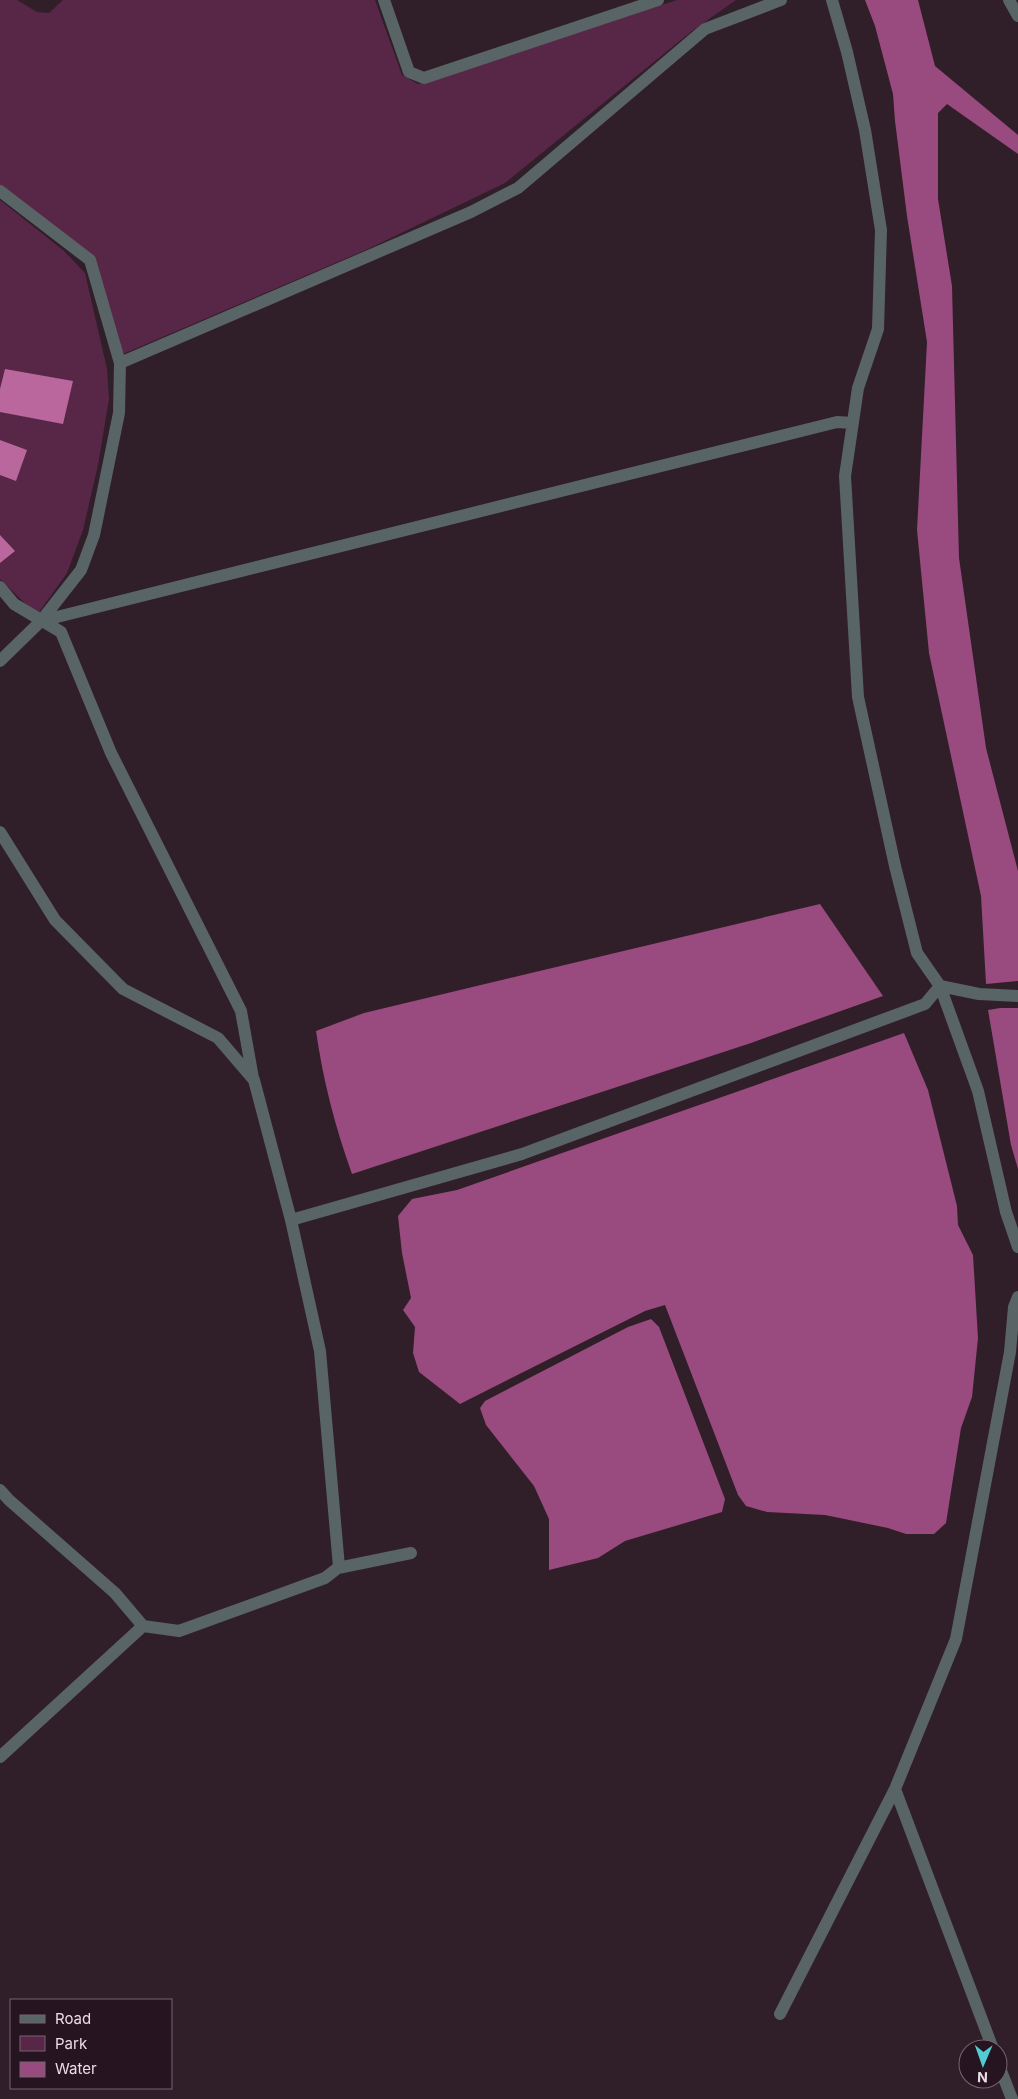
<svg xmlns="http://www.w3.org/2000/svg" width="1018" height="2099" font-family="Inter,sans-serif">
  <style>
    .green { fill: #582748 }
    .water { fill: #994a7e }
    .building { fill: #b9679d }
    .lines { fill: none; stroke-linecap: round; stroke-linejoin: round }
    .minor { stroke: #586465; stroke-width: 12 }
  </style>
  <rect width="100%" height="100%" fill="#301e29"/>
  <!-- green -->
  <path class="green" d="M0 0H17L37 12 49 13 63 0H375L402 75 418 84 677 0H736L692 31 505 183 368 249 123 354 92 258 0 187Z
    M0 200 64 251 85 273 107 369 109 399 98 465 83 530 67 573 37 615 0 579Z"/>
  <!-- water -->
  <path class="water" d="M865 0H918L935 66 1018 135V154L947 104 938 113V199L952 286 959 558 986 748 1018 871V981L986 984 981 896 929 653 917 530 927 342 907 216 895 121 893 94 875 26Z
    M820 904 883 996 751 1043 352 1174C335 1127 323 1080 316 1031L364 1013Z
    M1000 1008H1018V1169L1011 1145 988 1010Z
    M904 1033 928 1090 957 1206 958 1225 973 1255 978 1338 972 1397 961 1428 946 1523 934 1534H906L888 1528 825 1515 767 1512 746 1506 738 1495 665 1305 645 1311 460 1404 419 1372 413 1353 415 1327 403 1310 411 1298 402 1253 398 1216 412 1199 457 1190Z
    M651 1319 659 1327 725 1499 722 1512 625 1541 598 1558 549 1570V1519L534 1486 486 1425 480 1408 485 1401 628 1327Z"/>
  <!-- building -->
  <path class="building" d="M5 369 73 381 63 424 0 412V389Z
    M0 440 27 450 16 481 0 475Z
    M0 535 15 551 0 563Z"/>
  <g class="lines">
    <!-- minor -->
    <path class="minor" d="M384 0 409 72 424 78 658 0
      M832 0 847 52 865 130 881 230 878 329 858 388 845 476 858 697 895 866 917 953 940 986 979 994 1018 996
      M1009 0 1018 16
      M0 191 90 260 120 363 119 413 94 535 81 570 41 621 0 661
      M120 363 471 212 518 188 705 29 781 0
      M0 587 14 604 61 632 111 753 241 1011 253 1078
      M41 621 837 422 853 423
      M0 832 55 920 123 989 218 1038 254 1080 291 1220 320 1351 339 1567 325 1578 179 1631 143 1626 115 1593 9 1500 0 1490
      M940 986 978 1091 1006 1212 1018 1247
      M291 1220 522 1154 925 1004 940 986
      M338 1568 411 1553
      M0 1757 143 1626
      M895 1789 993 2049
      M780 2014 895 1789 956 1639 1010 1352 1014 1307 1018 1297
      M998 2063 1012 2099"/>
  </g>
  <!-- legend -->
  <rect x="10" y="1999" width="162" height="90" fill="#261520" stroke="#74656f"/>
  <rect x="20" y="2015" width="25" height="8" fill="#586465" stroke="#74656f"/>
  <text x="55" y="2024" font-size="15" fill="#eadde5">Road</text>
  <rect x="20" y="2036" width="25" height="15" fill="#582748" stroke="#74656f"/>
  <text x="55" y="2049" font-size="15" fill="#eadde5">Park</text>
  <rect x="20" y="2062" width="25" height="15" fill="#994a7e" stroke="#74656f"/>
  <text x="55" y="2074" font-size="15" fill="#eadde5">Water</text>
  <!-- north arrow -->
  <g transform="translate(983 2064) rotate(182)"><circle r="24" fill="#261520" stroke="#74656f"/>
  <path d="M0-4L9 19L0 12L-9 19Z" fill="#51ccd3"/>
  <text y="-8" font-size="14" font-weight="bold" text-anchor="middle" fill="#eadde5">N</text>
  </g>
</svg>
